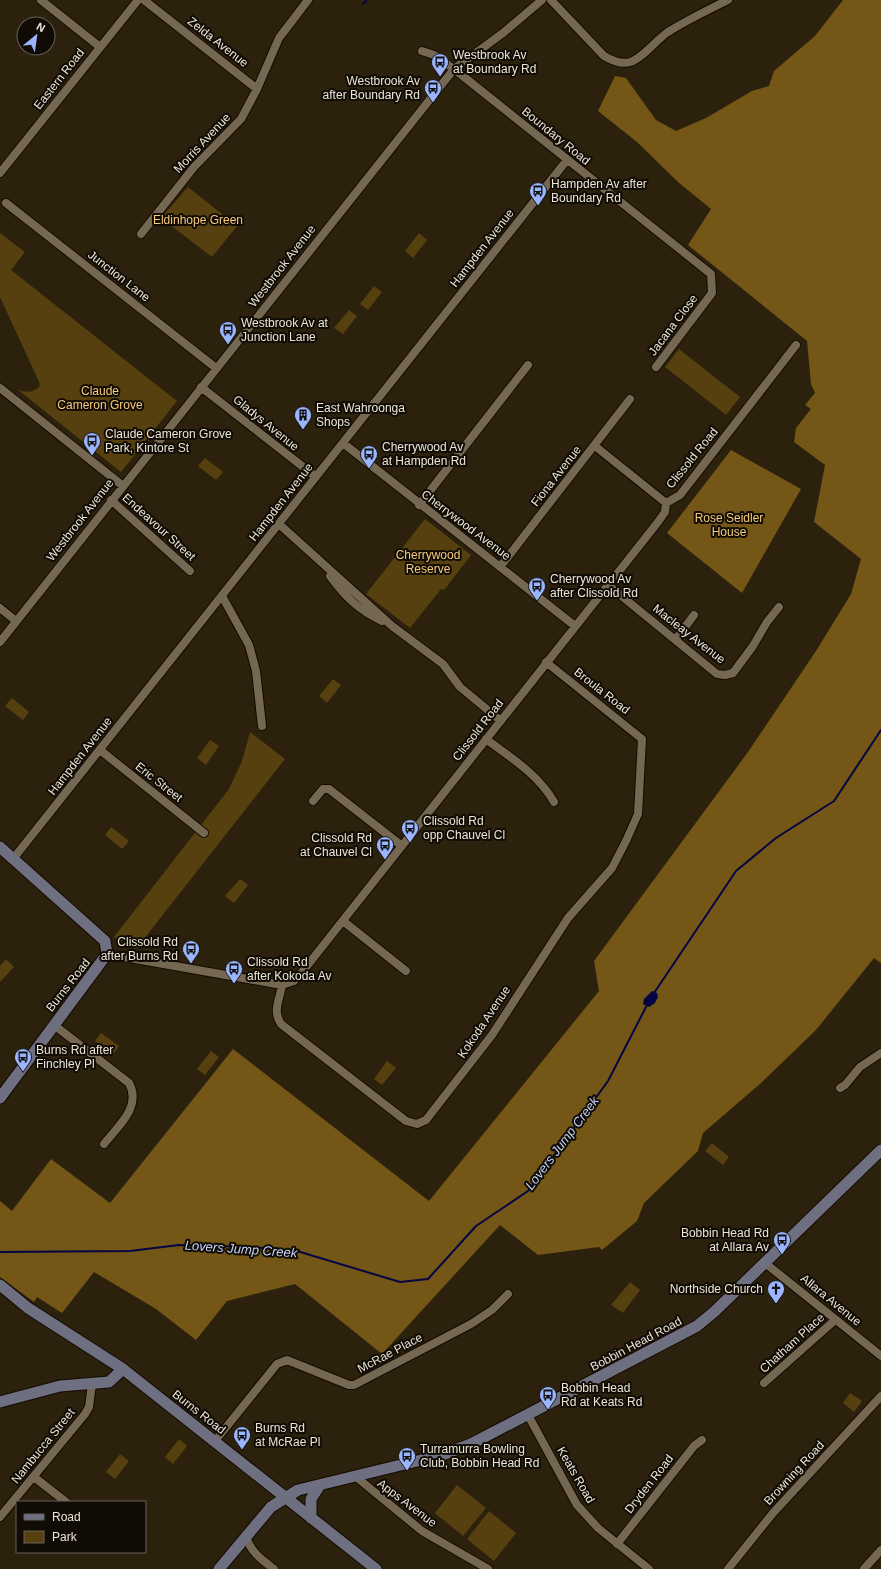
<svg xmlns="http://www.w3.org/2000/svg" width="881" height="1569" font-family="Arial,sans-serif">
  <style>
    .green { fill: #57400f }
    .forest { fill: #745616 }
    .water { fill: #040542 }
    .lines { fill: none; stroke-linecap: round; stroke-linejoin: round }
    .stream { stroke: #040542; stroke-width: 2 }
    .street-casing { stroke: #140a00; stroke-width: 10 }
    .secondary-casing { stroke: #140a00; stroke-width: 13 }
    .street { stroke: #756852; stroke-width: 8 }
    .secondary { stroke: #6e6f81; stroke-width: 11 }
    .labels { text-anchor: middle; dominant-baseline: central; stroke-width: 4; stroke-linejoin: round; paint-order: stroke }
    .street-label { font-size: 12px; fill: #ece5d8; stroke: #100b04 }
    .poi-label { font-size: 12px; fill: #ece5d8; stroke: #100b04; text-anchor: start }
    .park-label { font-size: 12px; fill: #f7cb7b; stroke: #100b04 }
    .water-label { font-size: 13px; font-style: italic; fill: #c3d2f8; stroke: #100b04 }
  </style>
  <rect width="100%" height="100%" fill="#2c210d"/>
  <!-- green -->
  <path class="green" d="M188 187 237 226 212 257 161 218Z
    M0 233 25 252 11 270 177 401 121 472 17 389C25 393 32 393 39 387L40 384 0 297Z
    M419 233 427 240 413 258 405 251Z
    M374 286 382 292 368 310 360 304Z
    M349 310 357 316 343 334 334 328Z
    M679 349 740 397 726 415 665 367Z
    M205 458 223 472 216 480 198 466Z
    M425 519 471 555 444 590 441 589 410 628 366 594Z
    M333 679 341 685 327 703 319 696Z
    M12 698 29 712 23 720 5 706Z
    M250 732 285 759 136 949 114 937 229 789 242 761Z
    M210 740 219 746 206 765 197 758Z
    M111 827 129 841 122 849 105 835Z
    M240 879 248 885 234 903 225 896Z
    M6 959 14 967 0 982V966Z
    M101 1033 119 1046 113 1054 95 1041Z
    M211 1051 219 1057 205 1075 197 1069Z
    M387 1061 396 1068 382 1085 374 1079Z
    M712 1143 729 1157 723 1165 705 1151Z
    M630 1282 640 1290 623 1313 611 1305Z
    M850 1393 862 1401 854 1412 843 1403Z
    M179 1439 187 1446 173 1464 165 1457Z
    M120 1454 129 1461 115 1479 106 1472Z
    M457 1485 486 1508 463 1536 435 1513Z
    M489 1511 516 1533 494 1561 467 1539Z"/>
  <!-- forest -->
  <path class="forest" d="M843 0H881V963L874 958 816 1030 761 1083 703 1133 698 1151 644 1203 637 1221 602 1250 599 1247 538 1255 500 1225 382 1354 295 1284 227 1301 196 1340 156 1309 94 1272 62 1313 37 1297 34 1302 0 1277V1201L12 1211 51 1159 110 1203 233 1049 429 1201 599 991 594 961 748 752 816 651 851 594 861 559 814 522 825 465 794 442 796 428 811 409 805 405 815 393 811 384 807 341 688 245 711 209 678 182 637 142 598 111 615 76 626 78 656 120 676 131 706 118 752 91 769 86 774 71 815 36Z
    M731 450 801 489 742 593 667 533Z"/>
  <!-- water -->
  <path class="water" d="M652 991 657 993 658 997 655 1003 649 1007 643 1004 644 999Z"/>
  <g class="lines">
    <!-- stream -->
    <path class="stream" d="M363 4 367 0
      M654 993 736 871 776 838 834 801 881 730
      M0 1252 130 1251 179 1245 250 1247 297 1251 400 1282 428 1279 476 1226 528 1191 608 1081 647 1005"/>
    <!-- street casing -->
    <g class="street-casing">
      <path id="street" d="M41 0 100 47
        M144 0 257 89
        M551 0 604 56C611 60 621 65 630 62 643 58 656 40 668 32 687 20 708 10 728 0
        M422 51 434 55 454 69 711 274 712 293 656 367
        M0 173 138 0
        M6 203 216 368
        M141 234 194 167 241 119 257 89 279 38 308 0
        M201 387 316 477
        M0 388 123 486
        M343 443 575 626
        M595 446 666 503
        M111 500 190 571
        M419 505 528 365
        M279 524 392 626 443 664 460 687 501 721
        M500 567 630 399
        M330 576C345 596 358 610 382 621
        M608 585 717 674 725 675 733 673 753 646 767 622 779 607
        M222 596 249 645 256 671 262 726
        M0 608 16 621
        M676 639 694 615
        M0 642 454 69 503 33 542 0
        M486 739C511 758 538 774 554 802
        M100 750 204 833
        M313 801 323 789H329L402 846
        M13 859 567 160
        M343 921 406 971
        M107 954 282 985 294 981 299 976 658 522 665 512 666 503 680 495 796 345
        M282 985C280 999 272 1011 281 1024L406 1121 417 1124 426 1120 492 1035 568 918 612 868 626 841 638 814 642 739 546 662
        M54 1025 129 1083C142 1107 118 1126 104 1144
        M840 1088 845 1085 860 1067 881 1053
        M765 1263 881 1356
        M764 1383 835 1320
        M528 1415 577 1505 598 1528 649 1569
        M215 1441 277 1364 287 1360 349 1385H354L471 1324 492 1310 508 1294
        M355 1476 422 1531 488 1569
        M34 1477 66 1502
        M0 1517 85 1414 89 1407 92 1384
        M246 1535C249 1551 262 1560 274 1569
        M617 1544 694 1446 702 1440
        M728 1569 773 1513 881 1396
        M864 1569 881 1550"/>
    </g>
    <!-- secondary casing -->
    <g class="secondary-casing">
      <path id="secondary" d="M0 847 105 941 107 954 0 1098
        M0 1285 28 1308 123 1369 376 1569
        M0 1402 60 1386 109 1382 123 1369
        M311 1518V1499L320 1485
        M219 1569 271 1507 298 1490 442 1455 471 1444 697 1326 714 1312 881 1150"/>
    </g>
    <!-- street -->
    <use href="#street" class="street"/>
    <!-- secondary -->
    <use href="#secondary" class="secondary"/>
  </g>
  <!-- icons -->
  <defs>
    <g id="bus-pin" transform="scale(0.9)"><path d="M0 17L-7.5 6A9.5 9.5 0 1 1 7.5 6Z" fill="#9ab5fd" stroke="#100b04"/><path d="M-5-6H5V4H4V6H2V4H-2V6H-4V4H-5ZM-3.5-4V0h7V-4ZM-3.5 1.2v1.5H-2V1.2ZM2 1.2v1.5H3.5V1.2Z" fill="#111"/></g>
    <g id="building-pin" transform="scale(0.9)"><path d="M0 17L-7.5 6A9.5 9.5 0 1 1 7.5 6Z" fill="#9ab5fd" stroke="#100b04"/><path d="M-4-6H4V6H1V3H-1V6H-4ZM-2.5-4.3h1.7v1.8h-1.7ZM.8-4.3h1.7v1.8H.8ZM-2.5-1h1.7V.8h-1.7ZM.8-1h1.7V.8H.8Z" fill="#111"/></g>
    <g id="church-pin" transform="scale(0.9)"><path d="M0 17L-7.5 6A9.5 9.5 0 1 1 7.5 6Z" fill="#9ab5fd" stroke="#100b04"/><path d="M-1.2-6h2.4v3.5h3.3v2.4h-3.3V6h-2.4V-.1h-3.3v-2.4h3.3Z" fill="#111"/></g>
  </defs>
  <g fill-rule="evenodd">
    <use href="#bus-pin" x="440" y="62"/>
    <use href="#bus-pin" x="433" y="88"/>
    <use href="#bus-pin" x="538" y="191"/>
    <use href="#bus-pin" x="228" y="330"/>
    <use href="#building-pin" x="303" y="415"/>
    <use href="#bus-pin" x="92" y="441"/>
    <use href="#bus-pin" x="369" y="454"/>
    <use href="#bus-pin" x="537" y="586"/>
    <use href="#bus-pin" x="410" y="828"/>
    <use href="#bus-pin" x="385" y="845"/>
    <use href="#bus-pin" x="191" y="949"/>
    <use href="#bus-pin" x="234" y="969"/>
    <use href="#bus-pin" x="23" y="1057"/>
    <use href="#bus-pin" x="782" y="1240"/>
    <use href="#church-pin" x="776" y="1289"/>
    <use href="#bus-pin" x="548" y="1395"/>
    <use href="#bus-pin" x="242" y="1435"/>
    <use href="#bus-pin" x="407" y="1456"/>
  </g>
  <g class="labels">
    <!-- street labels -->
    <g class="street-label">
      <text transform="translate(218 42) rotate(38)">Zelda Avenue</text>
      <text transform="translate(59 79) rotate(-52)">Eastern Road</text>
      <text transform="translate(556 136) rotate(39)">Boundary Road</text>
      <text transform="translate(202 143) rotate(-47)">Morris Avenue</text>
      <text transform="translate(482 248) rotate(-52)">Hampden Avenue</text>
      <text transform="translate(282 266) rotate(-52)">Westbrook Avenue</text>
      <text transform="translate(119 276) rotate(38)">Junction Lane</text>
      <text transform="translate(673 325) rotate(-53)">Jacana Close</text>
      <text transform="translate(266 423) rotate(39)">Gladys Avenue</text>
      <text transform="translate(692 458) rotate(-51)">Clissold Road</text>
      <text transform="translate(556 476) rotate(-52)">Fiona Avenue</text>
      <text transform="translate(281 502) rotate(-52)">Hampden Avenue</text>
      <text transform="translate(80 520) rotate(-52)">Westbrook Avenue</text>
      <text transform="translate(466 525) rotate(37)">Cherrywood Avenue</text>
      <text transform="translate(159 527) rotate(42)">Endeavour Street</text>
      <text transform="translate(689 634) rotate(38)">Macleay Avenue</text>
      <text transform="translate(602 691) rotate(38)">Broula Road</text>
      <text transform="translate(478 730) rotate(-52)">Clissold Road</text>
      <text transform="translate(80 756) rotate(-52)">Hampden Avenue</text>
      <text transform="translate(159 782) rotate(38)">Eric Street</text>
      <text transform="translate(68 985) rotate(-52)">Burns Road</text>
      <text transform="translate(484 1022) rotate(-56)">Kokoda Avenue</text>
      <text transform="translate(831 1300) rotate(39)">Allara Avenue</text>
      <text transform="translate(792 1343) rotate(-42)">Chatham Place</text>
      <text transform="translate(636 1344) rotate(-28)">Bobbin Head Road</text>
      <text transform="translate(390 1353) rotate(-28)">McRae Place</text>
      <text transform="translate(199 1412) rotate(38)">Burns Road</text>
      <text transform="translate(43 1446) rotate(-51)">Nambucca Street</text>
      <text transform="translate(794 1473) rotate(-47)">Browning Road</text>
      <text transform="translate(576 1475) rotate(60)">Keats Road</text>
      <text transform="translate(649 1484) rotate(-52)">Dryden Road</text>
      <text transform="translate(407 1503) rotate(37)">Apps Avenue</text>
    </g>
    <!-- poi labels -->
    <g class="poi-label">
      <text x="453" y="55">Westbrook Av<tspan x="453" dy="14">at Boundary Rd</tspan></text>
      <text x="420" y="81" text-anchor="end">Westbrook Av<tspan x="420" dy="14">after Boundary Rd</tspan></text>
      <text x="551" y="184">Hampden Av after<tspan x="551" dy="14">Boundary Rd</tspan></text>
      <text x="241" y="323">Westbrook Av at<tspan x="241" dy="14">Junction Lane</tspan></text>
      <text x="316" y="408">East Wahroonga<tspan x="316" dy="14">Shops</tspan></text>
      <text x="105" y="434">Claude Cameron Grove<tspan x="105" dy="14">Park, Kintore St</tspan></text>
      <text x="382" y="447">Cherrywood Av<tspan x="382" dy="14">at Hampden Rd</tspan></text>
      <text x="550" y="579">Cherrywood Av<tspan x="550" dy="14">after Clissold Rd</tspan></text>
      <text x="423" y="821">Clissold Rd<tspan x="423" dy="14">opp Chauvel Cl</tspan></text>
      <text x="372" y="838" text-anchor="end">Clissold Rd<tspan x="372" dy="14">at Chauvel Cl</tspan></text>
      <text x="178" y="942" text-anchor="end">Clissold Rd<tspan x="178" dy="14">after Burns Rd</tspan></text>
      <text x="247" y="962">Clissold Rd<tspan x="247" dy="14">after Kokoda Av</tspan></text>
      <text x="36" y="1050">Burns Rd after<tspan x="36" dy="14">Finchley Pl</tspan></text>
      <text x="769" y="1233" text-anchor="end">Bobbin Head Rd<tspan x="769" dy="14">at Allara Av</tspan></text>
      <text x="763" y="1289" text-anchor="end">Northside Church</text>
      <text x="561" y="1388">Bobbin Head<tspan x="561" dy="14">Rd at Keats Rd</tspan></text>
      <text x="255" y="1428">Burns Rd<tspan x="255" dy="14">at McRae Pl</tspan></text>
      <text x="420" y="1449">Turramurra Bowling<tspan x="420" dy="14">Club, Bobbin Head Rd</tspan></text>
    </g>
    <!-- park labels -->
    <g class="park-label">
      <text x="198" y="220">Eldinhope Green</text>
      <text x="100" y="391">Claude<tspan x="100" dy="14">Cameron Grove</tspan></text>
      <text x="729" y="518">Rose Seidler<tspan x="729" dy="14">House</tspan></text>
      <text x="428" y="555">Cherrywood<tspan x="428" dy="14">Reserve</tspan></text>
    </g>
    <!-- water labels -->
    <g class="water-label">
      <text transform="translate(562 1143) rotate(-53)">Lovers Jump Creek</text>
      <text transform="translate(241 1249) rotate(4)">Lovers Jump Creek</text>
    </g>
  </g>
  <!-- legend -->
  <rect x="16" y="1501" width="130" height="52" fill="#100b04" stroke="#686259"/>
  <rect x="24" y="1514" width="20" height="6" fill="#6e6f81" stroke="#686259"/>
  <text x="52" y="1521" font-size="12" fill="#ece5d8">Road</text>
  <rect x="24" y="1531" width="20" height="12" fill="#57400f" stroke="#686259"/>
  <text x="52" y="1541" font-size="12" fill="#ece5d8">Park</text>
  <!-- north arrow -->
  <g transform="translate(36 36) rotate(29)"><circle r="19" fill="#100b04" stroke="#686259"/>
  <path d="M0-3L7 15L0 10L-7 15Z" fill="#9ab5fd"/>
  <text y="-6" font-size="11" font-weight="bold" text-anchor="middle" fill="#ece5d8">N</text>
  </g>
</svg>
